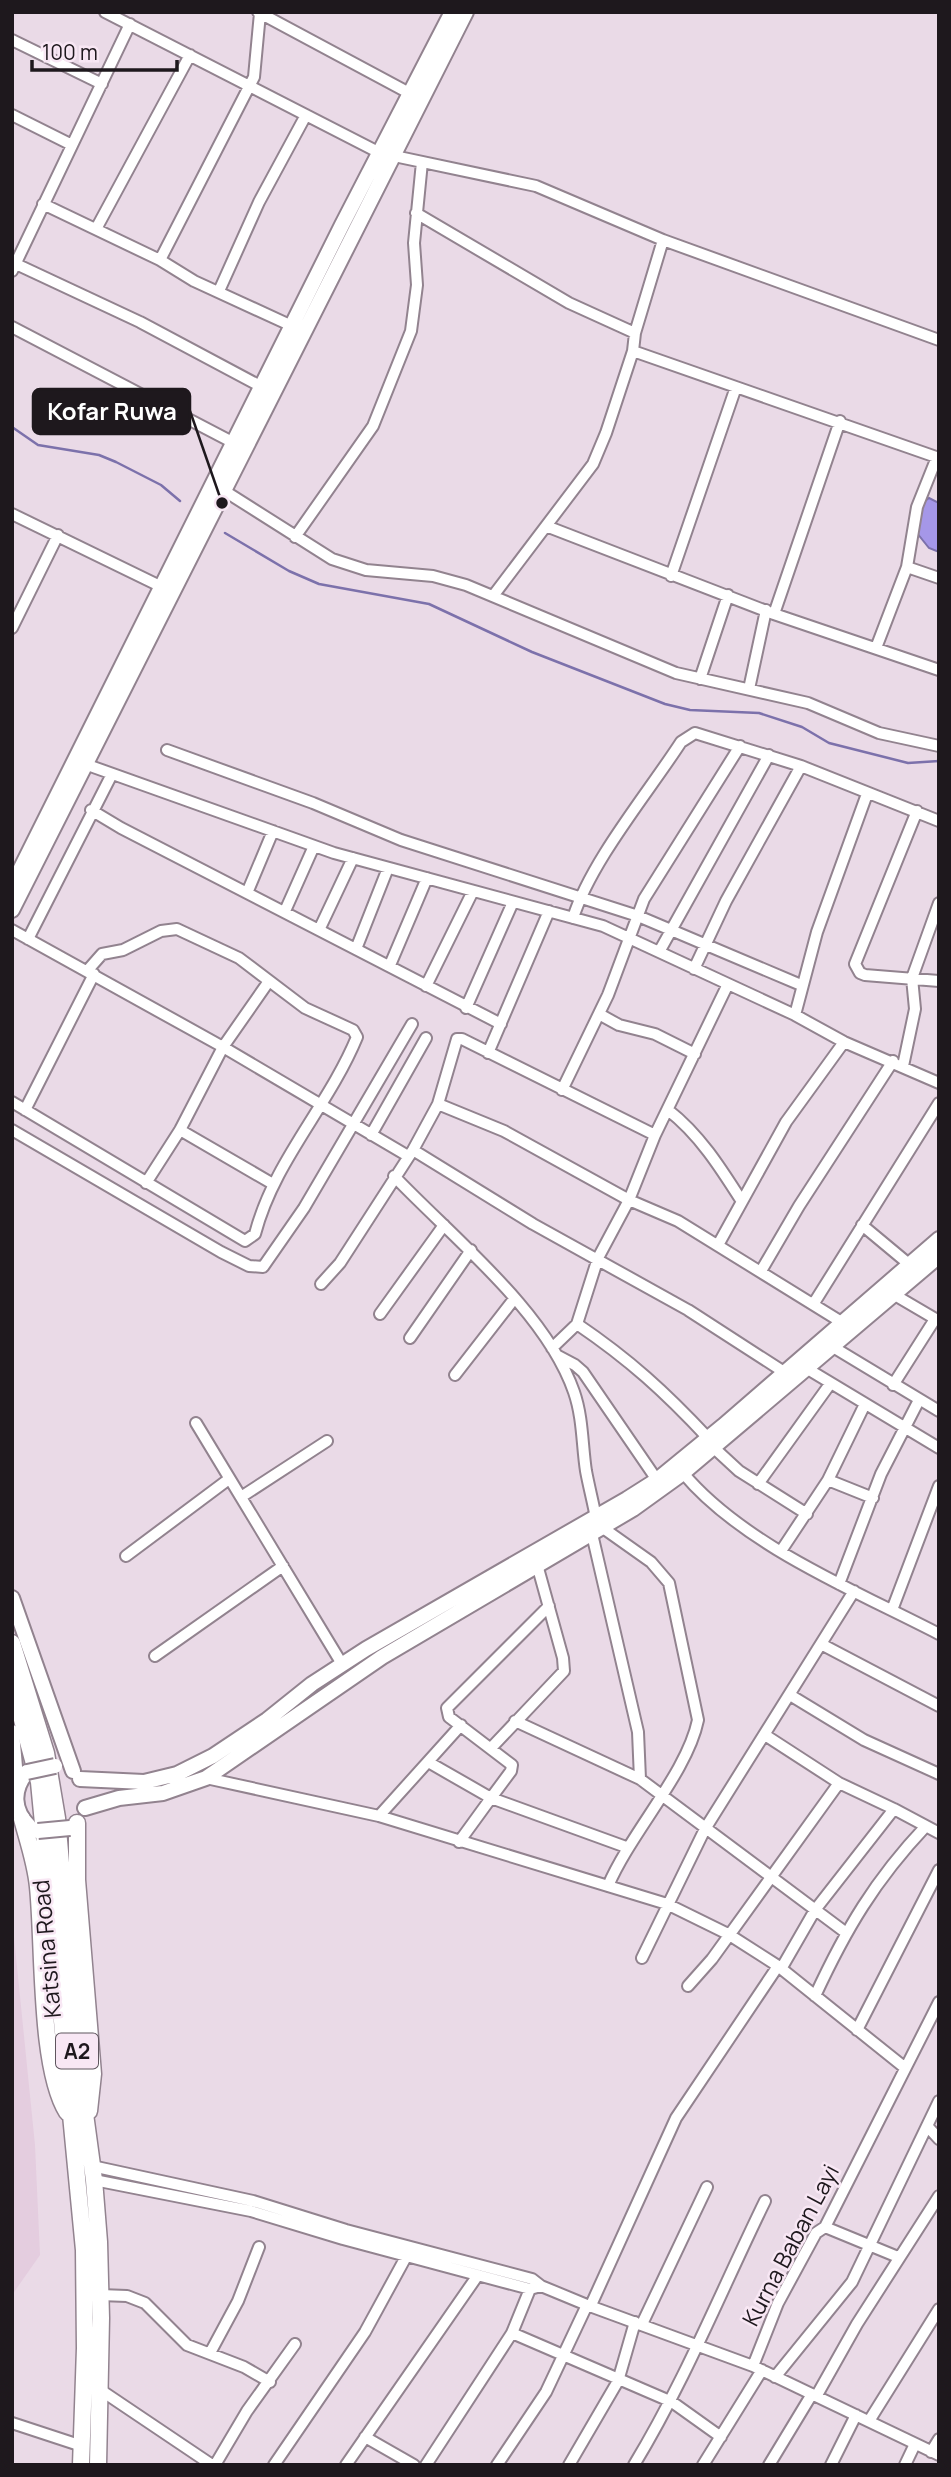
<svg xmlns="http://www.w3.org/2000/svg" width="951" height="2477" font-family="Manrope,sans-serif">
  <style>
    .built { fill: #e4cddf }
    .water { fill: #a597e8; stroke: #7c71ab; stroke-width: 2 }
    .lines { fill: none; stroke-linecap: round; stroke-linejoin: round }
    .stream { stroke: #7c71ab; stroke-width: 2.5 }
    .minor-casing { stroke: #92838f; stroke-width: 14 }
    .major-casing { stroke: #92838f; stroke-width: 18 }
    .highway-casing { stroke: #92838f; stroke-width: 19 }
    .minor { stroke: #fff; stroke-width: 10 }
    .major { stroke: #fff; stroke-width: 14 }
    .highway { stroke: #fff; stroke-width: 16 }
    .major-bridge-casing { stroke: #92838f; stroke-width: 18; stroke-linecap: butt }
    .major-bridge { stroke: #fff; stroke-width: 14 }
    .labels { text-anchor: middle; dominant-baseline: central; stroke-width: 5; stroke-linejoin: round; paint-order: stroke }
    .shield { fill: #f8e7f4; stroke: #5f565e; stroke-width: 2 }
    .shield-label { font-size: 21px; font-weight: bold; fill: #1e181d }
    .street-label { font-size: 23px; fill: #1e181d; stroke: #f8e7f4 }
    .leader { fill: none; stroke: #1e181d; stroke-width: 2.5 }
    .callout-dot { fill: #1e181d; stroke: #f8e7f4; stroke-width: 2.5 }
    .callout { fill: #1e181d; stroke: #1e181d; stroke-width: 2.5 }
    .callout-label { font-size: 24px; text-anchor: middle; font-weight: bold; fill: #fff }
  </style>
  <rect width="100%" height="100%" fill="#eadae7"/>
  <!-- built -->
  <path class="built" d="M12 1917 35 2145 40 2255 12 2295Z"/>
  <!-- water -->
  <path class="water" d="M929 498 939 503V552L929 548 917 533 921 504Z"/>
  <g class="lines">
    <!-- stream -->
    <path class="stream" d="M12 427 38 445 99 455 116 462 161 485 180 501
      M225 533 289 571 319 584 429 604 532 652 665 704 690 710 759 713 802 727 829 743 908 763 939 761"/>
    <!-- minor casing -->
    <g class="minor-casing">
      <path id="minor" d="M105 12 380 153 536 186 663 240 939 340
        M258 12 411 94
        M12 40 102 84
        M12 115 70 144
        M43 204 160 260 194 281 292 326
        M416 213 569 303 635 333
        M96 229 190 55
        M160 260 254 77 260 13
        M16 264 140 322 262 387
        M12 271 130 24
        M219 291 259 202 306 115
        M12 327 234 443
        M633 351 939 458
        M223 490 332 559 366 570 433 576 466 585 676 673 808 703 879 733 939 746
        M12 514 162 587
        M546 526 774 614 939 670
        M295 537 373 426 411 331 417 285 414 243 422 162
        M907 567 939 578
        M671 576 736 387
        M493 596 593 464 606 433 633 351 635 333 663 240
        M774 614 840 421
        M12 628 58 535
        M876 648 907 567 917 507 937 457
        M700 679 728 595
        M749 689 766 610
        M167 750 313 803 401 840 638 916 801 985
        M82 763 334 853 603 926 795 1015 844 1042 939 1083
        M91 810 121 828 501 1024
        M917 811 855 964 860 973 865 975 939 981
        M247 893 273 831
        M285 911 314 846
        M573 918C591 861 648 793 681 742L695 733 801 766 939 821
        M12 930 223 1047 408 1156
        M319 930 353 858
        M28 939 112 774
        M356 949 388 868
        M659 952 769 755
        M390 965 427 878
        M694 969 726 901 801 766
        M426 986 473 891
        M466 1008 513 902
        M599 1014 619 1025 655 1034 695 1054
        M795 1015 817 932 867 794
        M488 1053 549 911
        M903 1066 915 1009 912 978 939 903
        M562 1090 608 995 644 899 740 746
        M12 1102 245 1241 255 1234C274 1161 328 1107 357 1037L353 1030 305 1008 239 958 177 929 161 931 123 950 102 954 87 971
        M438 1104 504 1131 629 1200 678 1221 843 1323
        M25 1110 94 974
        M668 1110C699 1134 720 1167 741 1200
        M12 1130 221 1252 249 1266 263 1267 304 1208 412 1024
        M180 1130 273 1184
        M371 1135 426 1038
        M413 1150 533 1224 688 1310 784 1372
        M394 1176C452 1237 546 1311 574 1392 583 1418 582 1445 586 1471 589 1487 593 1502 596 1518
        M146 1183 180 1130 223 1047 269 981
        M862 1225 910 1265
        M718 1245 786 1122 844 1042
        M761 1271 799 1206 893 1061
        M321 1284 340 1263 413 1150 438 1104 457 1039H462L655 1135
        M893 1294 939 1321
        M814 1303 939 1103
        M380 1314 444 1225
        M577 1324C630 1360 665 1392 708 1438
        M410 1338 471 1250
        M833 1347 939 1411
        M552 1348 577 1324 598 1258 629 1200 655 1135 728 984
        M558 1356 575 1365 583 1372 657 1480
        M806 1368 939 1448
        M455 1375 514 1299
        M893 1385 935 1319
        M196 1423 342 1664
        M713 1447 739 1471 807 1514
        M683 1473C743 1545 856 1591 939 1634
        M828 1480 873 1498
        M758 1484 830 1384
        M241 1497 327 1441
        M603 1528 651 1562 669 1583 698 1720C687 1773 631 1832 608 1886
        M592 1534 638 1732 640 1779
        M781 1551 828 1480 865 1404
        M126 1556 229 1479
        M839 1584 881 1474 919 1400
        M892 1610 939 1486
        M821 1644 939 1706
        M155 1656 283 1566
        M790 1695 864 1740 939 1774
        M515 1721 640 1779 845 1932
        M765 1735 839 1783 894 1809
        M492 1747 564 1671 563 1658 538 1568
        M430 1763 491 1798 511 1771 512 1765 449 1717 447 1708 549 1606
        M206 1778 379 1816 667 1904 728 1934 778 1966 904 2067
        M379 1816 461 1725
        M459 1842 491 1798 626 1847
        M642 1958 705 1829 854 1591
        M781 1969 815 1910 894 1809 939 1833
        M688 1986 712 1959 839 1783
        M815 1996C846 1929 875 1880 926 1826
        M857 2030 939 1870
        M928 2127 939 2139
        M92 2166 253 2201 346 2230 532 2279 541 2286 587 2305 753 2366 939 2455
        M94 2180 251 2211 343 2239 530 2289 541 2286
        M825 2227 898 2257
        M100 2295 127 2296 145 2303 187 2345 244 2367 270 2382
        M591 2305 676 2118 778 1966
        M642 2324 707 2187
        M512 2333 672 2402 721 2437
        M210 2353 238 2301 259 2247
        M753 2366 778 2303 816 2233 825 2227 939 2002
        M775 2377 852 2282 939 2101
        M99 2389 212 2465
        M817 2395 857 2324 939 2196
        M869 2421 939 2309
        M12 2423 82 2446
        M365 2437 414 2465
        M931 2452 939 2439
        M215 2465 247 2411 295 2344
        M274 2465 365 2332 407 2255
        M346 2465 478 2275
        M426 2465 512 2333 530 2289
        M497 2465 546 2392 587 2305
        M569 2465 618 2381 635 2322
        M634 2465C685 2381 722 2289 765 2201
        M703 2465 762 2370
        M769 2465 812 2394
        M831 2465 856 2415
        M905 2465 915 2444"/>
    </g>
    <!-- major casing -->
    <g class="major-casing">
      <path id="major" d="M12 886 342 225 452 12
        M12 910 466 12
        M12 1598 73 1771
        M12 1732 17 1790
        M27 1772C12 1790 13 1810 29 1826
        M80 1779 144 1782 177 1774 213 1756 267 1720 312 1684 366 1649 627 1499 657 1480 723 1426 939 1239
        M85 1808 119 1798 163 1793 206 1778 382 1657 633 1509 683 1473 939 1256"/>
    </g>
    <!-- highway casing -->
    <g class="highway-casing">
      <path id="highway" d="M12 1643 46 1753 57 1818 80 2077 94 2180 99 2242 101 2318 98 2465
        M12 1683 39 1782 84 2250 85 2348 81 2465
        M22 1819C28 1841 36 1864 38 1887 44 1944 39 2067 67 2112
        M77 1823V1880L93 2074 89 2111"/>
    </g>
    <!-- minor -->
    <use href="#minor" class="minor"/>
    <!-- major -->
    <use href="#major" class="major"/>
    <!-- highway -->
    <use href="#highway" class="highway"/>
    <!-- major-bridge casing -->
    <g class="major-bridge-casing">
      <path id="major-bridge" d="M27 1772 55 1766
        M38 1831 70 1828"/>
    </g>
    <!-- major-bridge -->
    <use href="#major-bridge" class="major-bridge"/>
  </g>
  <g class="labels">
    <!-- shield labels -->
    <rect class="shield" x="56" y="2033.5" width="42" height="35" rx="5"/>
    <g class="shield-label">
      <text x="77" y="2051">A2</text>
    </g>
    <!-- street labels -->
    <g class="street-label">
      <text transform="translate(46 1949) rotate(-95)">Katsina Road</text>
      <text transform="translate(790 2245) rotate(-62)">Kurna Baban Layi</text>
    </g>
  </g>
  <!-- callouts -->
  <path class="leader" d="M222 503L190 411"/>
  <circle class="callout-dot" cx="222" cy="503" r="7"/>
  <rect class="callout" x="33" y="389" width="157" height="45" rx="7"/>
  <g class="callout-label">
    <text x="112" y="420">Kofar Ruwa</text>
  </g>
  <!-- border -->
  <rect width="951" height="2477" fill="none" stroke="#1e181d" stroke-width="28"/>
  <!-- scale -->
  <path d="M32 60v10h145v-10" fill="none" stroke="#1e181d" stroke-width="3.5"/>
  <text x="42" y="60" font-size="21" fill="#1e181d" stroke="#f8e7f4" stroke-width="5" paint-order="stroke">100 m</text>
</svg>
